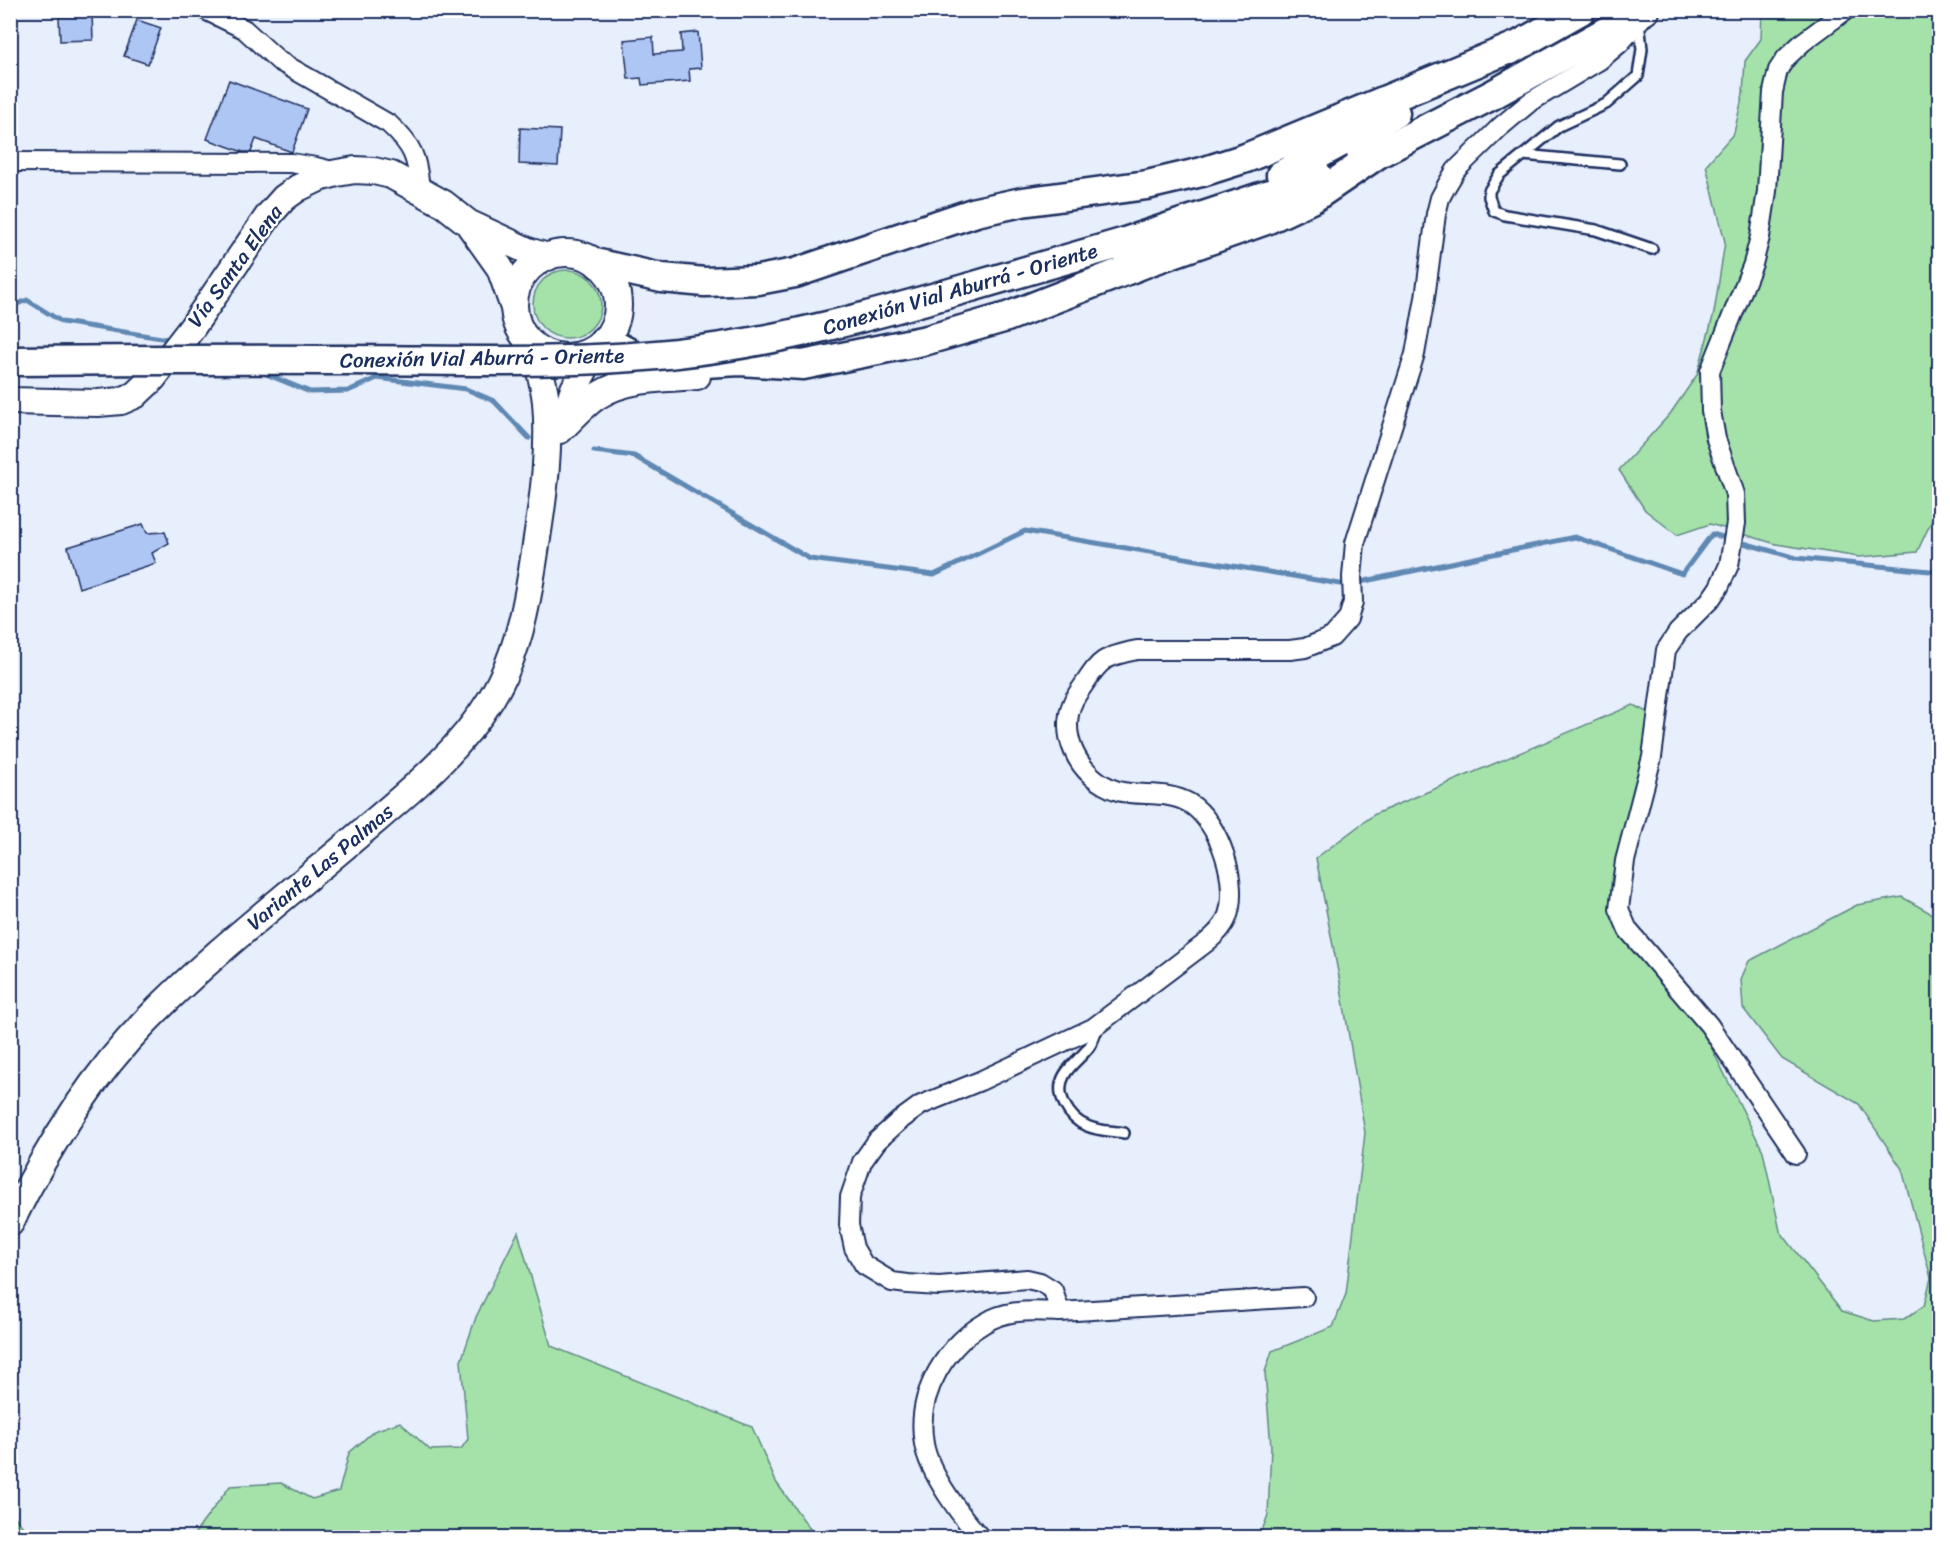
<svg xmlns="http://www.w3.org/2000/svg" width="1950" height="1548" font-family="Sriracha,sans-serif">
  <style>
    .green { fill: #a4e2a9; stroke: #608884; stroke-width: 1.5 }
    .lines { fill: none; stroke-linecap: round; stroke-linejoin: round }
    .stream { stroke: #5f88b3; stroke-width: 5 }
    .building { fill: #aec6f4; stroke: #1b2f5e; stroke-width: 1.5 }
    .lane-casing { stroke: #1b2f5e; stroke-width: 14 }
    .street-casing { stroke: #1b2f5e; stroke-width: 22 }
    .secondary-casing { stroke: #1b2f5e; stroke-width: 30 }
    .primary-casing { stroke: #1b2f5e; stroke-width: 33 }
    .lane { stroke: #fff; stroke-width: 9 }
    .street { stroke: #fff; stroke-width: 18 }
    .secondary { stroke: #fff; stroke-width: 26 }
    .primary { stroke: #fff; stroke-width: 28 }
    .primary-bridge-casing { stroke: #1b2f5e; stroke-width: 33; stroke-linecap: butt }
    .primary-bridge { stroke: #fff; stroke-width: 28 }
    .labels { text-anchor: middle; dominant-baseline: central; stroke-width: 4.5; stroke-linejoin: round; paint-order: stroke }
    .street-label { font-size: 21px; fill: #1b2f5e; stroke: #fff }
  </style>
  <rect width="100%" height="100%" fill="#e7eefc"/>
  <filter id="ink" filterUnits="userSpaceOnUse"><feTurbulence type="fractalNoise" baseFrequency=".0167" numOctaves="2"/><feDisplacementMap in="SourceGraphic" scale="12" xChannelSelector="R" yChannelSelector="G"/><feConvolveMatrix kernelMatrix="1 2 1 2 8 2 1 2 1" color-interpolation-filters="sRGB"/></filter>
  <g filter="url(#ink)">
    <!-- green -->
    <path class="green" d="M1762 11H1939L1940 503 1917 552 1859 557 1776 544 1710 524 1677 535 1645 510 1619 470 1670 414 1697 375 1714 313 1725 242 1706 165 1734 133 1743 94 1745 61 1761 39Z
      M533 304a34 34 0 1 1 68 0a34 34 0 1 1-68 0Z
      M1633 705 1649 713 1650 735 1611 881 1612 915 1703 1031 1763 1151 1780 1231 1842 1311 1874 1321 1904 1319 1924 1306 1931 1278 1902 1169 1859 1104 1782 1059 1743 1008 1741 979 1749 961 1857 905 1902 897 1939 918V1537L1259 1538 1268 1515 1271 1447 1265 1372 1272 1351 1333 1327 1346 1294 1365 1133 1340 982 1316 858 1375 814Z
      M518 1232 551 1346 752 1427 776 1482 816 1537H192L230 1486 281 1483 312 1499 339 1491 349 1453 374 1431 400 1422 430 1450 461 1449 468 1439 461 1361 476 1317Z
      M11 1512 31 1537H11Z"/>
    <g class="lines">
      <!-- stream -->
      <path class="stream" d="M10 307 27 300 62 322 174 340
        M261 372 310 392 348 391 377 378 466 389 494 401 529 438
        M594 451 634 456 810 559 934 575 1025 531 1346 585 1575 537 1682 574 1712 534 1796 558 1940 572"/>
    </g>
    <!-- building -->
    <path class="building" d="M92 15 93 40 60 41 59 16Z
      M137 20 161 28 148 64 124 56Z
      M698 32 701 68 689 69 690 81 642 85 641 78 628 79 624 40 653 37 654 54 682 52 681 34Z
      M229 80 307 109 292 152 256 139 251 152H243L207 139Z
      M520 128 560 130 558 166 519 164Z
      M143 524 147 533 165 532 169 543 152 553 156 563 79 588 68 547Z"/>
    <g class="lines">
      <!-- lane casing -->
      <g class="lane-casing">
        <path id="lane" d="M1639 22 1642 49 1638 76 1606 104 1559 126 1499 175 1489 191V197L1494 211 1505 215 1596 230 1652 249
          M1523 155 1620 164
          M1098 1026C1096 1032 1094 1038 1091 1044 1084 1056 1070 1064 1064 1076 1054 1094 1069 1119 1087 1126 1098 1131 1112 1131 1124 1133"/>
      </g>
      <!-- street casing -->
      <g class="street-casing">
        <path id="street" d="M205 10 244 29 279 61 389 124C413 146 417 157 420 189
          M10 162 291 163 316 167 336 172
          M1796 1154 1709 1025 1628 930 1619 909 1625 861 1652 757 1666 650 1678 632 1710 600 1719 587 1729 565 1736 523 1735 494 1716 439 1711 411 1710 371 1753 264 1760 237 1767 191 1773 92 1778 70 1786 58 1803 42 1846 10
          M1060 1312 1053 1290 1040 1282 1027 1279 939 1286 908 1284 892 1282 864 1265 854 1248 849 1225 850 1197 862 1162 877 1141 899 1121 921 1105 980 1081 1093 1028 1207 942C1215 935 1223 928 1227 918 1240 884 1220 822 1189 803 1167 790 1141 797 1118 791 1078 779 1053 729 1078 693 1100 662 1097 658 1137 650H1290L1305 648 1332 637 1348 619 1353 602 1352 577 1355 543 1415 354 1425 298 1436 214 1440 198 1447 185 1456 170 1500 127 1530 102 1600 60 1620 43 1641 19
          M981 1538C961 1517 929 1473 924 1444 915 1393 947 1342 992 1319 1013 1309 1038 1311 1060 1312L1304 1297"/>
      </g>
      <!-- secondary casing -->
      <g class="secondary-casing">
        <path id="secondary" d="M468 223 500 268 514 308
          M514 305a52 52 0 1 1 104 0a52 52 0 1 1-104 0Z
          M10 401 98 403 121 401 135 395 153 378 191 329 269 215 284 198 298 188 319 178 337 173 355 170 374 171 391 175 444 204 468 223 528 251 548 257
          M561 428 574 389 597 347
          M560 430C572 419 585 403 599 395 627 377 665 379 697 376
          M10 1223C46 1150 89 1079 146 1021 213 952 291 893 363 831 410 791 458 753 491 699 521 650 529 593 537 538 544 493 550 448 546 402 544 383 538 363 532 344"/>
      </g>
      <!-- primary casing -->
      <g class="primary-casing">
        <path id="primary" d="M1510 50 1581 10
          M1361 160 1379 153 1492 95 1645 10
          M1281 175 1395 113
          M599 264 662 278 705 282 758 280 795 273 976 212 1022 202 1147 185 1202 172 1246 158 1526 42
          M971 287 1122 243 1285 189 1318 176
          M605 340 648 363 669 365 740 361 803 365 927 340 1007 317 1153 260 1266 220 1313 198 1379 153"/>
      </g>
      <!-- lane -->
      <use href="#lane" class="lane"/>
      <!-- street -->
      <use href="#street" class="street"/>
      <!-- secondary -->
      <use href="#secondary" class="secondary"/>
      <!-- primary -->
      <use href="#primary" class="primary"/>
      <!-- primary-bridge casing -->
      <g class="primary-bridge-casing">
        <path id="primary-bridge" d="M10 361C122 360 234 359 346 360 457 360 567 365 677 353 778 342 875 315 971 287"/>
      </g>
      <!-- primary-bridge -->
      <use href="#primary-bridge" class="primary-bridge"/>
    </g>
  </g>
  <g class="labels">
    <!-- street labels -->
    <g class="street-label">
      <text transform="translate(235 266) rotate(-54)">Vía Santa Elena</text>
      <text transform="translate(960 289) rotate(-16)">Conexión Vial Aburrá - Oriente</text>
      <text transform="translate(482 358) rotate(-1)">Conexión Vial Aburrá - Oriente</text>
      <text transform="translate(320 867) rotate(-40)">Variante Las Palmas</text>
    </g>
  </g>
  <!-- margin -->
  <rect width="1950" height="1548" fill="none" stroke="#fff" stroke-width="36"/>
  <rect x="18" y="18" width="1914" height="1512" fill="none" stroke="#1b2f5e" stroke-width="2" filter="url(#ink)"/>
</svg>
